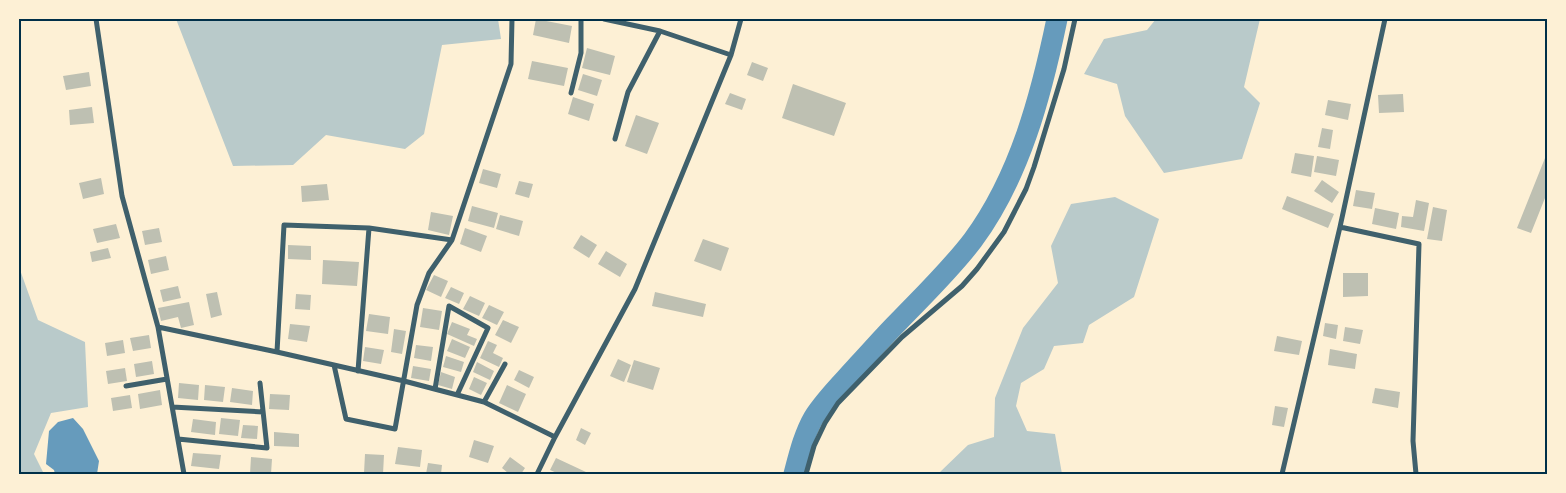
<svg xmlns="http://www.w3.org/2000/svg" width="1566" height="493" font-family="'Alegreya Sans',sans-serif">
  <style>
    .green { fill: #b9caca }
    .water { fill: #669bbc }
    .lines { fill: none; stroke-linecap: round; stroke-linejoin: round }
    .river { stroke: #669bbc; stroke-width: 21 }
    .building { fill: #bec0b2 }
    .minor { stroke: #3f606c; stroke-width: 5 }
    .neatline { fill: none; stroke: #003049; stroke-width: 2 }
  </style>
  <rect width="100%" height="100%" fill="#fdf0d5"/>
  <!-- green -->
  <path class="green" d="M176 19H498L501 39 442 45 424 134 405 149 326 135 293 165 233 166Z
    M1156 19H1260L1244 87 1260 103 1242 159 1164 173 1125 116 1117 84 1084 74 1104 39 1147 30Z
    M1115 197 1159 219 1134 297 1089 325 1083 343 1054 346 1044 369 1021 383 1016 406 1027 431 1055 434 1062 474H939L940 472 968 445 994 437 995 398 1023 328 1058 283 1051 246 1071 204Z
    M19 267 38 320 85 342 88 407 51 413 34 454 44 474H19Z"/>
  <!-- water -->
  <path class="water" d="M73 418 83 429 99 461 97 474H55L54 470 46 464 49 431 58 422Z"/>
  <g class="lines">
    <!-- river -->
    <path class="river" d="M794 474C799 455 804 434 814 417 826 398 843 382 858 365 872 350 885 335 899 321 925 294 951 269 973 240 1020 176 1041 96 1057 19"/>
  </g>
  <!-- building -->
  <path class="building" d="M536 19 572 26 569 43 533 35Z
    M587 48 615 56 610 75 582 68Z
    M532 61 568 68 564 86 528 79Z
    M752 62 768 68 763 81 747 75Z
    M89 72 91 86 66 90 63 76Z
    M583 74 602 80 597 96 578 90Z
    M793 84 846 103 834 136 782 118Z
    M730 93 746 99 742 110 725 104Z
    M1403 94 1404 112 1379 113 1378 95Z
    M573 97 594 104 589 121 568 114Z
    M1328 100 1351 104 1348 120 1325 115Z
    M92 107 94 123 70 125 69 110Z
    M636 115 659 123 647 154 625 146Z
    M1322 128 1333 130 1330 149 1318 147Z
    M1295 153 1314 156 1311 177 1291 173Z
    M1547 153V193L1531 233 1517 228Z
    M1317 156 1339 160 1336 176 1314 172Z
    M483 169 501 174 497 188 479 183Z
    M101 178 104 194 83 199 79 183Z
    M1322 180 1339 192 1332 203 1314 191Z
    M519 181 533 184 529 198 515 194Z
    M327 184 329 200 302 202 301 186Z
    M1356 190 1375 193 1372 209 1353 206Z
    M1287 196 1334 214 1328 228 1282 209Z
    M1416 200 1429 203 1424 231 1401 227 1402 216 1413 217Z
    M472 206 498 213 494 228 468 221Z
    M1433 207 1447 210 1442 241 1427 239Z
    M1375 208 1399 213 1396 229 1372 224Z
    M431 212 453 216 449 235 428 230Z
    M500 215 523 221 519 236 496 229Z
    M116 224 120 238 97 243 93 229Z
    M159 228 162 242 145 245 142 231Z
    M465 228 487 236 481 252 460 244Z
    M581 235 597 245 589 258 573 248Z
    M703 239 729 248 721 271 694 261Z
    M288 245 311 246V260L288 259Z
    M108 248 111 258 92 262 90 252Z
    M606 251 627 264 620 277 598 264Z
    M166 256 169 270 151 274 148 260Z
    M323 260 359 262 357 286 322 284Z
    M1343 273H1368V296L1343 297Z
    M434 275 448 281 441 297 426 290Z
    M178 286 181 298 163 302 160 290Z
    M451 287 464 293 459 304 445 298Z
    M217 292 222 315 211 318 206 294Z
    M655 292 706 304 703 317 652 306Z
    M296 294 311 295 310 310 295 309Z
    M470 296 485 303 479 316 463 309Z
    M189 302 194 325 181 328 178 317 161 321 158 308Z
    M489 305 504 312 497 325 482 318Z
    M423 308 442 311 439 330 420 327Z
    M369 314 390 317 388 334 366 331Z
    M503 320 519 327 511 343 495 335Z
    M452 322 470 329 467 335 477 339 474 346 447 334Z
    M1325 323 1338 325 1336 339 1323 336Z
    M290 324 310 326 307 342 288 339Z
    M1345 327 1363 330 1360 344 1343 341Z
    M394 329 406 331 402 354 391 352Z
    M149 335 151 348 133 351 130 338Z
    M1277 336 1302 341 1299 355 1274 351Z
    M452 339 470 347 465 358 447 351Z
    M123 340 125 353 107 356 105 343Z
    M488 341 497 345 493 353 503 358 499 367 480 358Z
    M416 345 433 347 431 361 414 358Z
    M365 347 384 350 381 364 363 361Z
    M1330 349 1357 354 1355 369 1328 365Z
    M446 356 464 362 461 372 443 367Z
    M618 359 631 365 624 382 610 376Z
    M634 360 660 368 653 390 627 382Z
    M152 361 154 374 136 377 134 364Z
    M477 362 494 371 490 380 473 372Z
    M413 366 431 369 429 381 411 378Z
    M125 368 127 381 108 384 106 371Z
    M519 370 534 377 529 388 514 380Z
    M441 372 455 377 452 389 438 385Z
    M474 377 487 383 481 395 469 389Z
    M179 383 199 385 198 400 178 398Z
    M205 385 225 387 223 402 204 400Z
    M507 385 526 394 518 412 499 403Z
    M232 388 253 391 252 405 230 402Z
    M1375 388 1400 392 1398 408 1372 403Z
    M160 390 162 405 140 409 138 394Z
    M270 394 290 395 289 410 269 409Z
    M130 395 132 408 113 411 111 398Z
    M1275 406 1288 408 1284 427 1272 425Z
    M221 418 240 420 238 436 219 434Z
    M193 419 216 422 215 435 191 432Z
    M243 425 258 426 257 439 241 438Z
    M581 428 591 433 585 445 576 440Z
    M274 432 299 434V447L274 446Z
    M474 440 494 446 488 463 469 457Z
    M398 447 422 450 420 467 395 464Z
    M193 453 221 455 219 469 191 466Z
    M365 454 384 455 383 474 364 473Z
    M251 457 272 459 271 474H250Z
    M510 457 525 468 521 474H507L508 473 502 468Z
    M556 458 586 472 584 474H559L550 470Z
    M428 463 442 465 441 474H426Z"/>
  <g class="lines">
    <!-- minor -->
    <path class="minor" d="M96 19 122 196 158 327 184 474
      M604 19 660 31 731 55
      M571 93 581 53V19
      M615 139 628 92 660 31
      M1340 227 1419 244 1413 441 1416 474
      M158 327 277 352 404 381 484 402 555 437
      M277 352 284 225 369 228 452 240
      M334 365 346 419 395 429 417 305 429 273 452 240 511 64 512 19
      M358 371 369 228
      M126 386 167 379
      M435 389 449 306 488 328 457 395
      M484 402 505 364
      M172 407 263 412
      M178 439 267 448 260 383
      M537 474 555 437 635 289 731 55 741 19
      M806 474 814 446 825 423 838 403 902 337 962 286 977 269 1004 232 1026 189 1034 167 1064 69 1075 19
      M1282 474 1340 227 1385 19"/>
  </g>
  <!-- border -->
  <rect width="1566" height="493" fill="none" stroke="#fdf0d5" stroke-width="40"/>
  <rect x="20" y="20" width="1526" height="453" class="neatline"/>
</svg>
